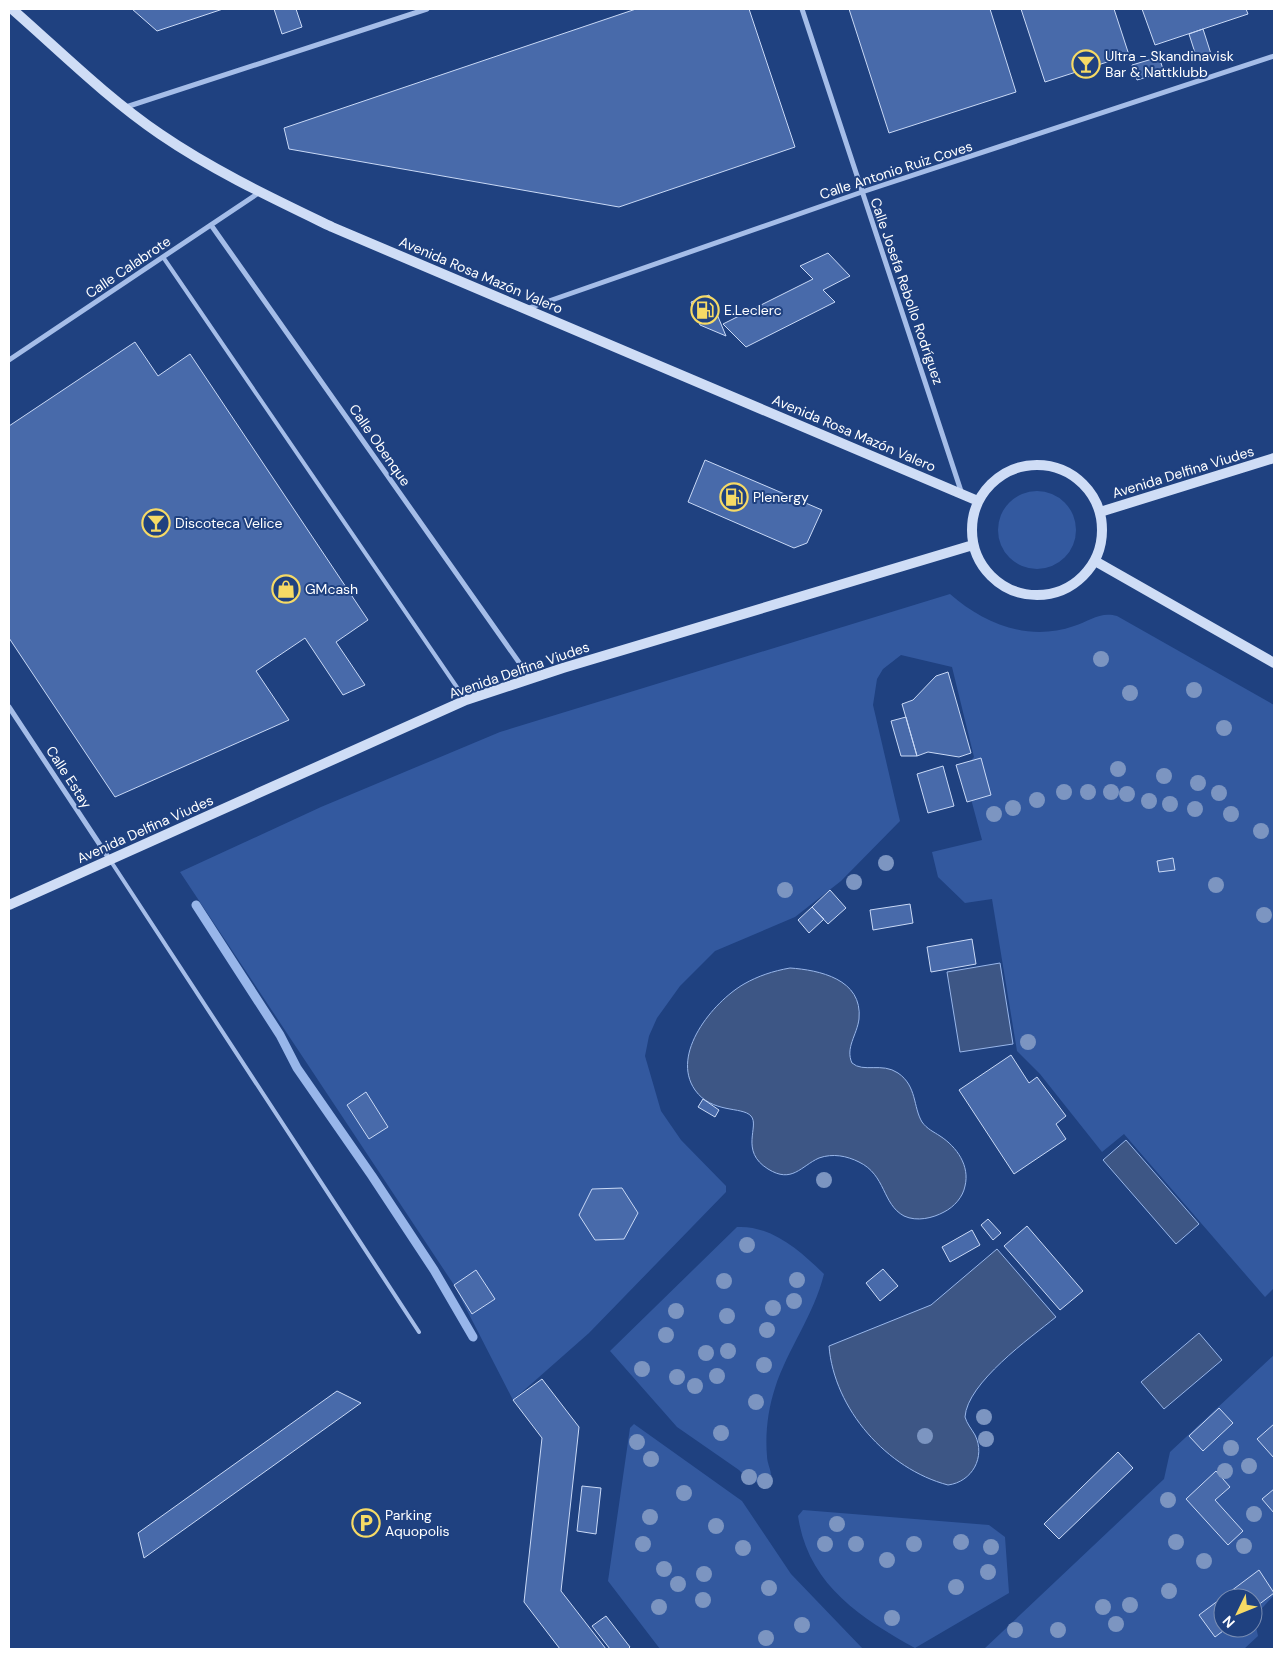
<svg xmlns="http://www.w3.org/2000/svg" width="1283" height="1658" font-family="'DM Sans',sans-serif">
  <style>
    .green { fill: #33599f; fill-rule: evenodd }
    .water { fill: #3d5685; stroke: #98b6ea }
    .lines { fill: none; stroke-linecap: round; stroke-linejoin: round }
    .stream { stroke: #98b6ea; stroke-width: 9 }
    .building { fill: #486aaa; stroke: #c9d9f6 }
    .lane { stroke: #a5bde8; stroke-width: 4 }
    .street { stroke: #a5bde8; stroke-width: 5 }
    .secondary { stroke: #cfddf6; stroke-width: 10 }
    .tree { fill: #7c95c1 }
    .labels { text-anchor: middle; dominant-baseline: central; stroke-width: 4; stroke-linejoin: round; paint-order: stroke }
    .poi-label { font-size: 14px; fill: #fff; stroke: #1f4180; text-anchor: start }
    .street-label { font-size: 14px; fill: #fff; stroke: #1f4180 }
  </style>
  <rect width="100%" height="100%" fill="#1f4180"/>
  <!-- green -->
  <path class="green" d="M998 530a39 39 0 1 1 78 0a39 39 0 1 1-78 0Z
    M950 594C984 624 1029 642 1074 626 1089 621 1101 611 1117 616L1274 705V1288L1265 1297 1124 1134 1102 1152 1040 1074 1017 1051 992 899 965 903 938 877 932 852 982 840 963 769 974 757 952 667 901 655 883 669 877 679 873 705 900 821 841 881 795 917 715 951 680 986 657 1018 649 1036 645 1056 661 1111 681 1140 726 1186V1192L589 1333 513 1400 454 1285 180 872 321 807 500 732Z
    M737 1227C772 1225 801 1252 824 1274 814 1315 788 1348 775 1388 768 1409 765 1434 767 1456 767 1464 772 1471 771 1478L764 1484 750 1481 739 1470 677 1427 610 1351Z
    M1274 1355V1595L1254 1617 1258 1636 1244 1649H984L1164 1479 1170 1452ZM1223 1598H1253V1628H1223Z
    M634 1424 742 1501 791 1574 863 1649H660L608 1581 630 1428Z
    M803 1510 989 1525 1005 1537 1009 1593 915 1648C859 1617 808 1584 798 1516Z"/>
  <!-- water -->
  <path class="water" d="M1000 963 1013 1044 960 1052 947 972Z
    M790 968C819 970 863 979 859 1019 857 1035 845 1048 852 1063 863 1073 882 1062 898 1073 917 1086 913 1107 922 1122 927 1129 934 1132 940 1136 957 1147 970 1166 965 1186 963 1197 954 1207 944 1212 933 1218 917 1222 904 1216 882 1204 886 1175 859 1162 847 1156 833 1153 819 1158 801 1166 792 1184 768 1169 739 1151 760 1126 751 1116 742 1106 712 1114 695 1090 670 1054 713 1002 744 984 758 976 773 971 790 968Z
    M1126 1140 1199 1224 1176 1244 1103 1160Z
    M997 1249 1056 1317C1030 1338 967 1383 965 1417 967 1424 971 1428 975 1435 986 1457 972 1482 948 1485 887 1469 834 1409 829 1346L931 1305Z
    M1199 1333 1222 1360 1164 1409 1141 1382Z"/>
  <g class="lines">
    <!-- stream -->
    <path class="stream" d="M196 905 280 1035 297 1068 372 1176 434 1270 473 1337"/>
  </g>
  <!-- building -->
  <path class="building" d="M132 9H223L157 31Z
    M274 9H296L302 27 282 34Z
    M636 9H749L795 147 619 207 289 149 284 128Z
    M849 9H990L1016 92 889 133Z
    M1021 9H1114L1129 55 1045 82Z
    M1142 9H1246L1248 14 1155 45Z
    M1203 29 1211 54 1197 59 1189 34Z
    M1159 57 1164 72 1137 80 1132 65Z
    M828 253 850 276 823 290 835 302 746 347 723 324 813 279 800 266Z
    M709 295 726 336 700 325 691 302Z
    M135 342 158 376 190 354 368 620 336 642 365 685 343 695 305 638 256 671 289 720 115 797 9 638V426Z
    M705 460 822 510 807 543 794 548 688 502Z
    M948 672 971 753 959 757 928 752 917 756 902 704 913 700 936 676Z
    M906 717 917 756H901L891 721Z
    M981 758 991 795 967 802 956 765Z
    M943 766 954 806 928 813 917 774Z
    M1173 858 1175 870 1159 872 1157 861Z
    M830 890 846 908 828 924 812 907Z
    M910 904 913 923 873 930 870 910Z
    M812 907 824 919 809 933 798 920Z
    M972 939 976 964 931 972 927 947Z
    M1011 1055 1029 1083 1037 1077 1066 1116 1056 1124 1066 1139 1014 1174 959 1090Z
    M366 1092 388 1127 369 1139 347 1105Z
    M703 1099 719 1110 715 1117 698 1107Z
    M622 1188 638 1213 624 1239 595 1240 579 1215 592 1189Z
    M988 1219 1001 1233 993 1240 981 1225Z
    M1027 1226 1083 1291 1060 1310 1004 1246Z
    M972 1230 980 1245 950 1262 942 1247Z
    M883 1269 898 1286 880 1301 866 1283Z
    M476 1270 495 1299 472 1314 454 1285Z
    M542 1379 579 1427 561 1591 606 1649H560L524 1602 542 1438 513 1400Z
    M337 1391 361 1403 144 1558 138 1533Z
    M1219 1408 1233 1423 1203 1451 1189 1436Z
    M1274 1424V1458L1257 1439Z
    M1118 1452 1133 1468 1059 1539 1044 1524Z
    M1216 1471 1230 1487 1215 1500 1243 1531 1228 1545 1186 1499Z
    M582 1486 601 1488 596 1534 577 1531Z
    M1274 1489V1513L1262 1499Z
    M1259 1570 1274 1593 1253 1609V1598H1223V1628H1227L1215 1637 1199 1615Z
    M606 1616 630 1647 628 1649H610L592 1626Z"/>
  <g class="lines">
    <!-- lane -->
    <path class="lane" d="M163 257 465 699
      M110 860 419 1332"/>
    <!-- street -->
    <path class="street" d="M802 9 962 494
      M126 107 427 9
      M211 225 530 678
      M526 309 862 192 1274 56
      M9 360 260 192
      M9 707 110 860"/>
    <!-- secondary -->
    <path class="secondary" d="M12 9C60 51 107 98 160 134 214 171 274 199 332 227L978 501
      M972 530a65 65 0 1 1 130 0a65 65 0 1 1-130 0Z
      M1100 512 1274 458
      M1095 561 1274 663
      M9 905 466 700 563 668 973 545"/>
  </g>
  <!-- trees -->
  <g class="tree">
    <circle cx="1101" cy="659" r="8"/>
    <circle cx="1194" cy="690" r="8"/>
    <circle cx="1130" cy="693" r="8"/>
    <circle cx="1224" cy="728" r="8"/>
    <circle cx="1118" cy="769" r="8"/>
    <circle cx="1164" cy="776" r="8"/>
    <circle cx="1198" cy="783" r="8"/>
    <circle cx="1064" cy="792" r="8"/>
    <circle cx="1088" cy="792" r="8"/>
    <circle cx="1111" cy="792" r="8"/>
    <circle cx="1219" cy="793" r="8"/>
    <circle cx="1127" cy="794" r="8"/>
    <circle cx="1037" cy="800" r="8"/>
    <circle cx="1149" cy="801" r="8"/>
    <circle cx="1170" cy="804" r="8"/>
    <circle cx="1013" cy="808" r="8"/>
    <circle cx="1195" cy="809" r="8"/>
    <circle cx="994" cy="814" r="8"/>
    <circle cx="1231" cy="814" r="8"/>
    <circle cx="1261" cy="831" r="8"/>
    <circle cx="886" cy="863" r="8"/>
    <circle cx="854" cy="882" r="8"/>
    <circle cx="1216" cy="885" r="8"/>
    <circle cx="785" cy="890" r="8"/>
    <circle cx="1264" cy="915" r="8"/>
    <circle cx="1028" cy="1042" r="8"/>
    <circle cx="824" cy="1180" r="8"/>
    <circle cx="747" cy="1245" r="8"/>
    <circle cx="797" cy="1280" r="8"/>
    <circle cx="724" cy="1281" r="8"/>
    <circle cx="794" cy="1301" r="8"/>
    <circle cx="773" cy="1308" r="8"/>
    <circle cx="676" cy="1311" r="8"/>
    <circle cx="727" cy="1316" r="8"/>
    <circle cx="767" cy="1330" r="8"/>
    <circle cx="666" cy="1335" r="8"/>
    <circle cx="728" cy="1351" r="8"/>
    <circle cx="706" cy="1353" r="8"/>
    <circle cx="764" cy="1365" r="8"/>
    <circle cx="642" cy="1369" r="8"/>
    <circle cx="717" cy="1376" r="8"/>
    <circle cx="677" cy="1377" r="8"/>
    <circle cx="695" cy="1386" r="8"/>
    <circle cx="756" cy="1402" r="8"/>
    <circle cx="984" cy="1417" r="8"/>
    <circle cx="721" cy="1433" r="8"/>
    <circle cx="925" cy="1436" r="8"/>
    <circle cx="986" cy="1439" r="8"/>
    <circle cx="637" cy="1442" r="8"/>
    <circle cx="1231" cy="1448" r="8"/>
    <circle cx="651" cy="1459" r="8"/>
    <circle cx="1249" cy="1466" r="8"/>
    <circle cx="1225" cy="1471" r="8"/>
    <circle cx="749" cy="1477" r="8"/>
    <circle cx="765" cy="1481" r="8"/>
    <circle cx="684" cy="1493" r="8"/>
    <circle cx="1168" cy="1500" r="8"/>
    <circle cx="1254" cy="1514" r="8"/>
    <circle cx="650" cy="1517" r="8"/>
    <circle cx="837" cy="1524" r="8"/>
    <circle cx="716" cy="1526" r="8"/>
    <circle cx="961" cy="1542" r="8"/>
    <circle cx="1176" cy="1542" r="8"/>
    <circle cx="643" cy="1544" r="8"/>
    <circle cx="825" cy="1544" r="8"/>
    <circle cx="856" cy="1544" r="8"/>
    <circle cx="914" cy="1544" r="8"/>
    <circle cx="1244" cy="1546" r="8"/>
    <circle cx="991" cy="1547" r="8"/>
    <circle cx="743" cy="1548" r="8"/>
    <circle cx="887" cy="1560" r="8"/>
    <circle cx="1204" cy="1561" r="8"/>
    <circle cx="664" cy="1569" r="8"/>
    <circle cx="988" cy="1572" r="8"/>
    <circle cx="704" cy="1574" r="8"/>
    <circle cx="678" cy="1584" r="8"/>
    <circle cx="956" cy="1587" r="8"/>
    <circle cx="769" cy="1588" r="8"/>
    <circle cx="1169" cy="1591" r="8"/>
    <circle cx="703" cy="1600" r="8"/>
    <circle cx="1130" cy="1605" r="8"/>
    <circle cx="659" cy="1607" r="8"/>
    <circle cx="1103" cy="1607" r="8"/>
    <circle cx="892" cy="1618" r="8"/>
    <circle cx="1116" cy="1624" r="8"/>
    <circle cx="802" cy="1625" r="8"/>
    <circle cx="1015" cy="1630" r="8"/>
    <circle cx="1058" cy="1630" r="8"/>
    <circle cx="766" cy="1638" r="8"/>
  </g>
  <!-- icons -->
  <defs>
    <g id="bar-ring" transform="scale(1.4375)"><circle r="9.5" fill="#1f4180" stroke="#f6da65" stroke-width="1.5"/><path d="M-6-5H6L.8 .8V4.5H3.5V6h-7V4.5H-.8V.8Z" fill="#f6da65"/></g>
    <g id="fuel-ring" transform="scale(1.4375)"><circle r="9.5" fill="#1f4180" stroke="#f6da65" stroke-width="1.5"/><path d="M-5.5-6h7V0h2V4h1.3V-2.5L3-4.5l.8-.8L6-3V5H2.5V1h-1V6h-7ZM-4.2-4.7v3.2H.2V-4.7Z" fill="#f6da65"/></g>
    <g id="shop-ring" transform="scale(1.4375)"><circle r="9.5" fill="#1f4180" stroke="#f6da65" stroke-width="1.5"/><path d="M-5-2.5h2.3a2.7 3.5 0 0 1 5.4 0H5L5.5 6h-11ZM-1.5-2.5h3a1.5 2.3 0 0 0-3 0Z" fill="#f6da65"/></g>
    <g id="parking-ring" transform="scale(1.4375)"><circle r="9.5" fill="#1f4180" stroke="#f6da65" stroke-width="1.5"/><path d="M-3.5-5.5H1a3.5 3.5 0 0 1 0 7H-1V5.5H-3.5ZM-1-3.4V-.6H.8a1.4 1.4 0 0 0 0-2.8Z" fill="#f6da65"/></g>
  </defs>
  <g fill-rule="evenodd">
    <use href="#bar-ring" x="1086" y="64"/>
    <use href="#fuel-ring" x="705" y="310"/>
    <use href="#fuel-ring" x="734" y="497"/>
    <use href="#bar-ring" x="156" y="523"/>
    <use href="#shop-ring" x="286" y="589"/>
    <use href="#parking-ring" x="366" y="1523"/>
  </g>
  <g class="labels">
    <!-- poi labels -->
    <g class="poi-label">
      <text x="1105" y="56">Ultra - Skandinavisk<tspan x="1105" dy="16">Bar &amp; Nattklubb</tspan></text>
      <text x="724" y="310">E.Leclerc</text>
      <text x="753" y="497">Plenergy</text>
      <text x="175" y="523">Discoteca Velice</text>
      <text x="305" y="589">GMcash</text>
      <text x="385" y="1515">Parking<tspan x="385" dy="16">Aquopolis</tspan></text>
    </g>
    <!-- street labels -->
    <g class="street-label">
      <text transform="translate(896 170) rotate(-18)">Calle Antonio Ruiz Coves</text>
      <text transform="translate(128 267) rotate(-34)">Calle Calabrote</text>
      <text transform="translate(481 275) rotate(23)">Avenida Rosa Mazón Valero</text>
      <text transform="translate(907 291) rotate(71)">Calle Josefa Rebollo Rodríguez</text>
      <text transform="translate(854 433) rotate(23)">Avenida Rosa Mazón Valero</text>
      <text transform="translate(380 445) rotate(55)">Calle Obenque</text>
      <text transform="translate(1183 472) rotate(-17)">Avenida Delfina Viudes</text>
      <text transform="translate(519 670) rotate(-19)">Avenida Delfina Viudes</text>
      <text transform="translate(69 777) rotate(57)">Calle Estay</text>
      <text transform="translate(145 829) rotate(-24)">Avenida Delfina Viudes</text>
    </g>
  </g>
  <!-- border -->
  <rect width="1283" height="1658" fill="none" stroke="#ffffff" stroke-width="20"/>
  <!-- north arrow -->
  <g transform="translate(1238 1613) rotate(227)"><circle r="24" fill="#1f4180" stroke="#798db3"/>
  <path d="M0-4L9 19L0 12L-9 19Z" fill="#f6da65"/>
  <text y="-8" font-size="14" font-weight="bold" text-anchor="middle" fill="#ffffff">N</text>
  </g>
</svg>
